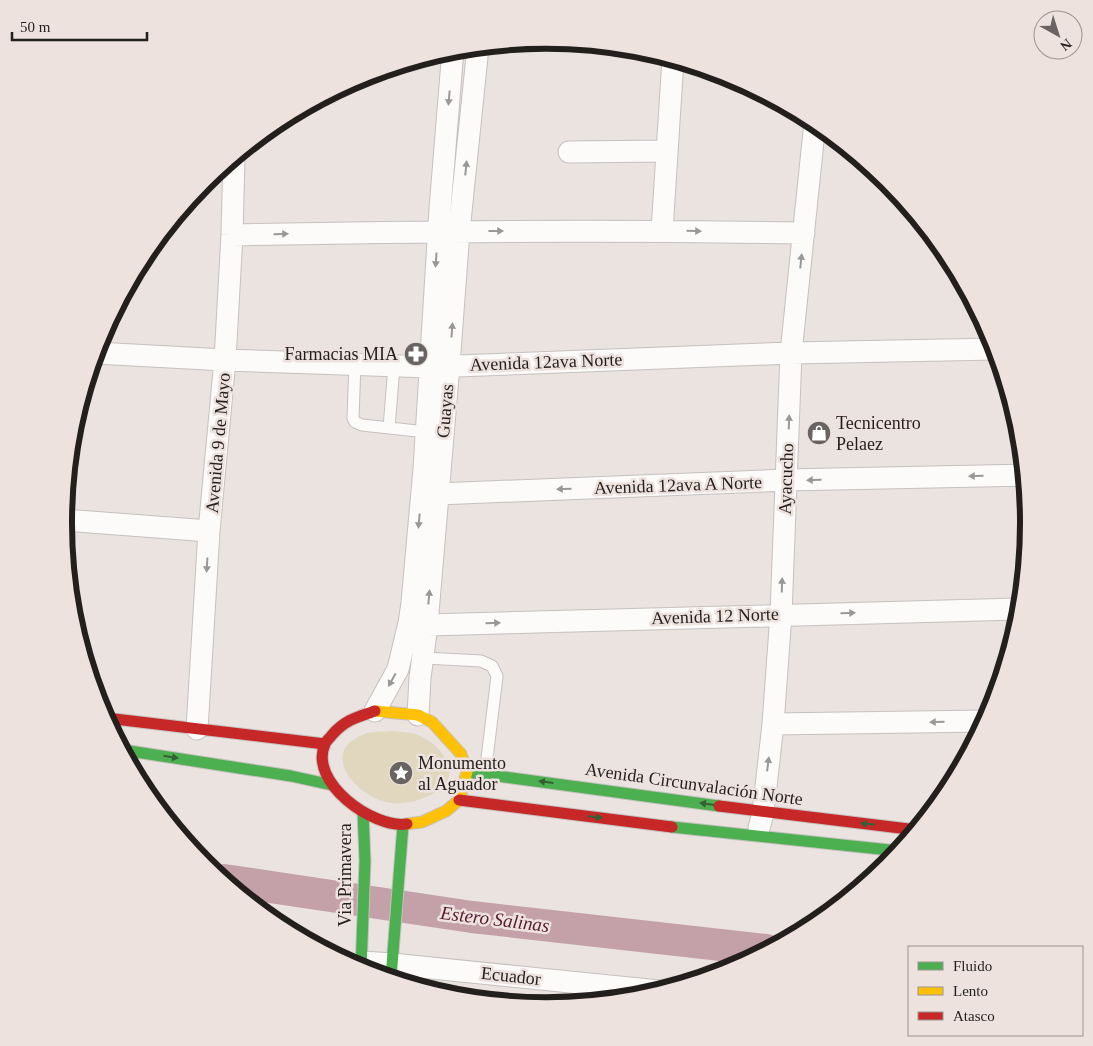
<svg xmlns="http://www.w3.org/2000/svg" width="1093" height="1046" font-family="Georgia,serif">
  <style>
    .green { fill: #e0d7be }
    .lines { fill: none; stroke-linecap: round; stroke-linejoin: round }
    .river { stroke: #c4a0a9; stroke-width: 32 }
    .lane-casing { stroke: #c6c1be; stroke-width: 13 }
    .street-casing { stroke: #c6c1be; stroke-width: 23 }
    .fast-casing { stroke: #c6c1be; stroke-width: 13 }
    .slow-casing { stroke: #c6c1be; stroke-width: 13 }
    .jam-casing { stroke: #c6c1be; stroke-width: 13 }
    .lane { stroke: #fcfbfa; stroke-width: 11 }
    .street { stroke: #fcfbfa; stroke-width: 21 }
    .fast { stroke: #4caf50; stroke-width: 11 }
    .slow { stroke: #ffc107; stroke-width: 11 }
    .jam { stroke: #c62828; stroke-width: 11 }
    .oneway { fill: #9a9897 }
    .oneway2 { fill: #356034 }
    .labels { text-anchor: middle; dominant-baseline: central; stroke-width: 5; stroke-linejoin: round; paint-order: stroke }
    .poi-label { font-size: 18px; fill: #231f1d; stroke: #ede2dd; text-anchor: start }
    .street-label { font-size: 18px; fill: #231f1d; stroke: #ede2dd }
    .water-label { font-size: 19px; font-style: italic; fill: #561a32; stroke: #ede2dd }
    .rim { fill: none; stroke: #231f1d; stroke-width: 6 }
  </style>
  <rect width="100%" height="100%" fill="#eae3e0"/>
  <!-- green -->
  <path class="green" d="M391 731C400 732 410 732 418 735 448 748 466 783 426 797 415 802 404 804 392 803 359 800 315 752 365 734 372 731 383 732 391 731Z"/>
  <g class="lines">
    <!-- river -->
    <path class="river" d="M224 880 472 917 766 950"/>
    <!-- lane casing -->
    <g class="lane-casing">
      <path id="lane" d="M355 364 353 418 355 422 362 425 426 432
        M389 428 394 366
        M424 658 481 661 492 666 497 676 485 775"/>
    </g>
    <!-- street casing -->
    <g class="street-casing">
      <path id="street" d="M569 152 667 151
        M662 231 673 59
        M232 235C423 231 614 230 804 233
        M96 353 225 360 430 367 791 353 996 349
        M426 492 438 494 786 480 1025 475
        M64 520 209 531
        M414 624 427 625 1021 609
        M375 711 398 669 409 623 412 603 424 469 440 209 453 49
        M418 715 420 678 427 625 449 365 459 231 478 47
        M773 724 986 721
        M197 729 209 531 225 360 232 235 234 157
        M759 828 763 813 773 724 781 614 791 353 815 122
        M362 962 392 964 659 991"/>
    </g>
    <!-- fast casing -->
    <g class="fast-casing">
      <path id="fast" d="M123 750 291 776 332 785
        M467 772 719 806
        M672 827 899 851
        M361 969 365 861 363 812
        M391 978 403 825"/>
    </g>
    <!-- slow casing -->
    <g class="slow-casing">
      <path id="slow" d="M375 711 418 715 432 722 461 754 467 772 459 800 446 811 422 822 407 824"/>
    </g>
    <!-- jam casing -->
    <g class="jam-casing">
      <path id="jam" d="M375 711C357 717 345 720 332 735 330 738 326 741 325 744 308 782 373 829 407 824
        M106 718 325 744
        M459 800 672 827
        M719 806 917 830"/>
    </g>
    <!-- lane -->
    <use href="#lane" class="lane"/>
    <!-- street -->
    <use href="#street" class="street"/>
    <!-- fast -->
    <use href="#fast" class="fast"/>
    <!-- slow -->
    <use href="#slow" class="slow"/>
    <!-- jam -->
    <use href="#jam" class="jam"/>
  </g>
  <!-- one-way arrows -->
  <defs><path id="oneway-solid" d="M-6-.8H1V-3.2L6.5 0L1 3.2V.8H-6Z" transform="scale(1.25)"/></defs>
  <g class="oneway">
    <use href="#oneway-solid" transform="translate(449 98) rotate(95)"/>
    <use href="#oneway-solid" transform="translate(466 168) rotate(-84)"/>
    <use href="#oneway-solid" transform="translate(496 231)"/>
    <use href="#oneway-solid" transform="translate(694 231) rotate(1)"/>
    <use href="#oneway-solid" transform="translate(281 234) rotate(-1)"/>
    <use href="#oneway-solid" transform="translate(436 260) rotate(94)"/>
    <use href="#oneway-solid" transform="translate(801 261) rotate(-84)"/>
    <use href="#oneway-solid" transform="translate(452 330) rotate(-86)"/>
    <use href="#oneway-solid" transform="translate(789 422) rotate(-88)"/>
    <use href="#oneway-solid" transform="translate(976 476) rotate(179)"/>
    <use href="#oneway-solid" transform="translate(814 480) rotate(179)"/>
    <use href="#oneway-solid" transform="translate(564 489) rotate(178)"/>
    <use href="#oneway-solid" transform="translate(419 521) rotate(95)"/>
    <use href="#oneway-solid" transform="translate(207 565) rotate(93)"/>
    <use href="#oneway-solid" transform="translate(782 585) rotate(-88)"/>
    <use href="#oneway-solid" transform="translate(429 597) rotate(-85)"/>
    <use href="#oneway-solid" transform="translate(848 613) rotate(-1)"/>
    <use href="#oneway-solid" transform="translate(493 623) rotate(-2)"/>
    <use href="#oneway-solid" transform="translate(392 680) rotate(119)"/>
    <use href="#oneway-solid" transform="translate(937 722) rotate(179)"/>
    <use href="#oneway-solid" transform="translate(768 764) rotate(-83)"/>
  </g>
  <g class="oneway2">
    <use href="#oneway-solid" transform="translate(171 757) rotate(9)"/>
    <use href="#oneway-solid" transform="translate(546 782) rotate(-173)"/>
    <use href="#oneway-solid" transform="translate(707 804) rotate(-172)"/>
    <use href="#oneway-solid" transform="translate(595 817) rotate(7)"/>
    <use href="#oneway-solid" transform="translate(868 824) rotate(-174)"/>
  </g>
  <!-- icons -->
  <defs>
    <g id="pharmacy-disc" transform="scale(1.25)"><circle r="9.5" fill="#696461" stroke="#ede2dd"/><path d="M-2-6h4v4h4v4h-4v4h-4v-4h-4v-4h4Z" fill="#fff"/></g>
    <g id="shop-disc" transform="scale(1.25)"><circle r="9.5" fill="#696461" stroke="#ede2dd"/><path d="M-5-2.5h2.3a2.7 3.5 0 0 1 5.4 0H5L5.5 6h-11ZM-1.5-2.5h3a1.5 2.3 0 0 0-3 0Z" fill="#fff"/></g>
    <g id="sight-disc" transform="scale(1.25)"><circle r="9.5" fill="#696461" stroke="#ede2dd"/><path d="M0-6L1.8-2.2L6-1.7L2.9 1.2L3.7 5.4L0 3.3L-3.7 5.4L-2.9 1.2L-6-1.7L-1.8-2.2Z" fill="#fff"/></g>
  </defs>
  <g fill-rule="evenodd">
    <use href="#pharmacy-disc" x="416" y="354"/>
    <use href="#shop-disc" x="819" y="433"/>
    <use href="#sight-disc" x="401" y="773"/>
  </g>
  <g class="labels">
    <!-- poi labels -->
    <g class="poi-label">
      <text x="398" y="354" text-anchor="end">Farmacias MIA</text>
      <text x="836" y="423">Tecnicentro<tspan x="836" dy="21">Pelaez</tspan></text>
      <text x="418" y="763">Monumento<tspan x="418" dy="21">al Aguador</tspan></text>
    </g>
    <!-- street labels -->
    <g class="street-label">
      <text transform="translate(546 362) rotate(-2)">Avenida 12ava Norte</text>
      <text transform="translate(445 411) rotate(-85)">Guayas</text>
      <text transform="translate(218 443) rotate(-85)">Avenida 9 de Mayo</text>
      <text transform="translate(786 479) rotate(-88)">Ayacucho</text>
      <text transform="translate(678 485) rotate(-2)">Avenida 12ava A Norte</text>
      <text transform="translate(715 616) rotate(-2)">Avenida 12 Norte</text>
      <text transform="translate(694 784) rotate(8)">Avenida Circunvalación Norte</text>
      <text transform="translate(345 875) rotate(-90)">Via Primavera</text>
      <text transform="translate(511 976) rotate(6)">Ecuador</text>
    </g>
    <!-- water labels -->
    <g class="water-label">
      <text transform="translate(495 919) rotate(7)">Estero Salinas</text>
    </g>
  </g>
  <!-- crop -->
  <path d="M0 0H1093V1046H0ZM72 523a474 474 0 1 1 948 0a474 474 0 1 1-948 0Z" fill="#ede2dd" fill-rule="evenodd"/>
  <path class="rim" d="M72 523a474 474 0 1 1 948 0a474 474 0 1 1-948 0Z"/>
  <!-- legend -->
  <rect x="908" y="946" width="175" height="90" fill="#ede2dd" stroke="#9c9490"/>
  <rect x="918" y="962" width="25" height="8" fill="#4caf50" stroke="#9c9490"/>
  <text x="953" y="971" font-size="15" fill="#231f1d">Fluido</text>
  <rect x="918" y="987" width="25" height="8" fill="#ffc107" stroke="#9c9490"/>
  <text x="953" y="996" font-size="15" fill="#231f1d">Lento</text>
  <rect x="918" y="1012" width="25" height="8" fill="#c62828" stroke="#9c9490"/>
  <text x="953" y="1021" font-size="15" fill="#231f1d">Atasco</text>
  <!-- north arrow -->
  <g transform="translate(1058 35) rotate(141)"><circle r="24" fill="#ede2dd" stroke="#9c9490"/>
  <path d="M0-4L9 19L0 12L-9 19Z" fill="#696461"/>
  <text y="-8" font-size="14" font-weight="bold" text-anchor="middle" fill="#231f1d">N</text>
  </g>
  <!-- scale -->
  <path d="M12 32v8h135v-8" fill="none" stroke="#231f1d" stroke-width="2.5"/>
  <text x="20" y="32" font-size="15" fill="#231f1d" stroke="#ede2dd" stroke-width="4" paint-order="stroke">50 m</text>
</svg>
